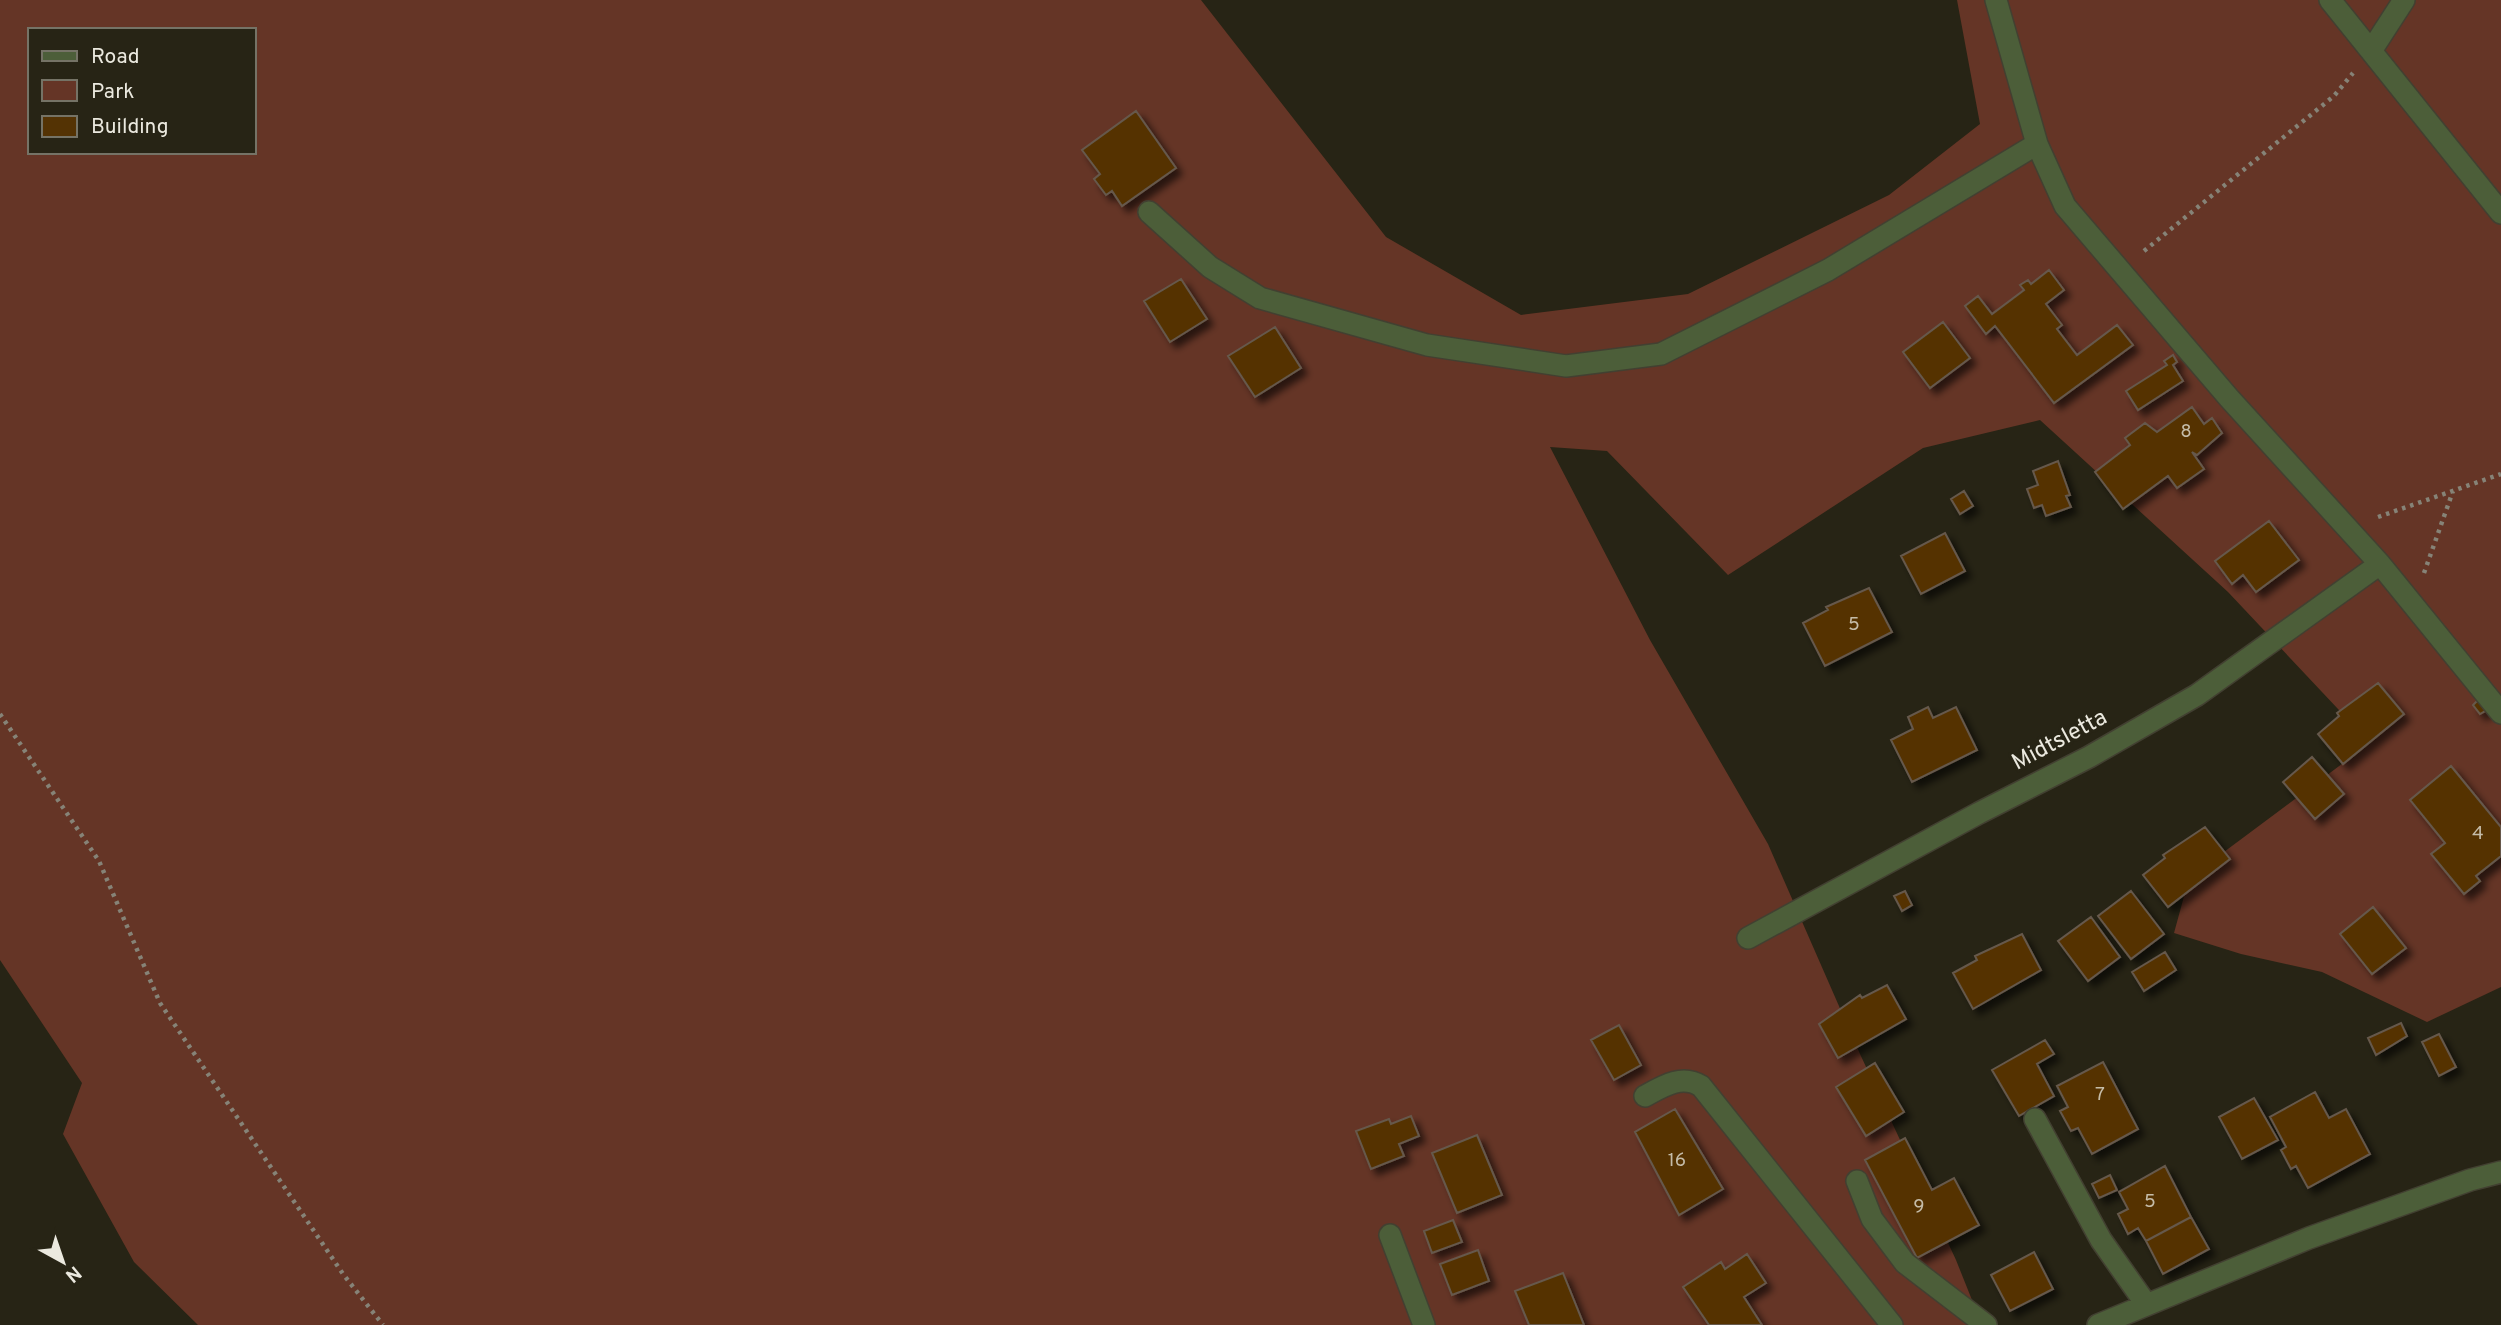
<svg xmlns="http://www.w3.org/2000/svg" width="2501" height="1325" font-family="Overpass,sans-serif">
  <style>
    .green { fill: #653526; fill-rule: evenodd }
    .building { fill: #543304; stroke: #66594c; stroke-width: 2; filter: url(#shadow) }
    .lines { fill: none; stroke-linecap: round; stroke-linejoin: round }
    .minor-casing { stroke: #424031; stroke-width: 24 }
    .path { stroke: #868377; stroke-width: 4.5; stroke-dasharray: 3.5 5; stroke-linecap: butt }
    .minor { stroke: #4c5e39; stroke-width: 21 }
    .labels { text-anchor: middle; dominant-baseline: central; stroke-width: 6; stroke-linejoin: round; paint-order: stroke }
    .number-label { font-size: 19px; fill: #c5bca8 }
    .street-label { font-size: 23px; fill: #ebe9df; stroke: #272415 }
  </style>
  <defs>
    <filter id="shadow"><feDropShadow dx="6" dy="6" stdDeviation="3.5" flood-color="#0009"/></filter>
  </defs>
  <rect width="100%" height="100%" fill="#272415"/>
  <!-- green -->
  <path class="green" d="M0 0H1201L1386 237 1521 315 1688 294 1889 195 1980 124 1957 0H2501V987L2427 1022 2322 972 2241 954 2174 933 2189 878 2370 743 2228 592 2040 420 1923 448 1728 575 1607 451 1550 447 1650 640 1768 844 1860 1054 1956 1260 1982 1325H198L134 1262 63 1134 82 1083 0 960ZM30 30H254V152H30Z"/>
  <!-- building -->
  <path class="building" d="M1136 111 1176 168 1122 206 1112 191 1106 195 1094 179 1100 174 1082 150Z
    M2049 270 2064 290 2046 304 2062 325 2057 329 2077 355 2117 325 2133 345 2054 403 1995 326 1986 334 1965 306 1978 296 1992 314 2024 290 2020 285 2028 280 2031 284Z
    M1181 279 1207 319 1170 342 1144 301Z
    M1943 322 1970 358 1930 388 1903 352Z
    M1275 327 1301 368 1255 397 1228 356Z
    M2173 355 2177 362 2173 365 2183 381 2138 410 2126 391 2167 365 2164 361Z
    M2192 407 2204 424 2212 418 2222 433 2197 455 2192 452 2204 469 2177 488 2168 476 2123 509 2095 472 2130 445 2125 438 2145 423 2157 432Z
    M2058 461 2070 495 2066 496 2071 507 2046 516 2042 505 2034 508 2027 489 2038 485 2033 471Z
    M1964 491 1973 506 1960 514 1951 499Z
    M2269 521 2299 560 2256 592 2243 575 2232 584 2215 561Z
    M1945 533 1965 571 1921 594 1901 556Z
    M1869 588 1892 632 1825 666 1803 623 1828 610 1826 607Z
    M2378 683 2404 714 2343 764 2318 734 2339 716 2337 713Z
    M2478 700 2487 710 2480 714 2473 705Z
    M1928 707 1933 718 1956 707 1977 750 1912 782 1891 740 1913 729 1908 717Z
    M2312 757 2344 794 2315 819 2283 782Z
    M2451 766 2501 827V856L2476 876 2480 881 2464 894 2431 854 2445 843 2410 800Z
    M2205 827 2230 859 2168 907 2143 875 2165 858 2163 855Z
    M1905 891 1912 905 1902 911 1894 896Z
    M2131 891 2164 934 2131 959 2098 916Z
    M2373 907 2406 948 2372 974 2340 934Z
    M2091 917 2120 957 2088 981 2058 941Z
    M2022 934 2041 970 1973 1009 1953 973 1977 960 1975 956Z
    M2165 952 2176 970 2144 991 2132 972Z
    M1887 985 1906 1019 1838 1058 1819 1024 1860 995 1862 998Z
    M2401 1023 2407 1036 2376 1055 2368 1038Z
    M1619 1025 1641 1065 1614 1080 1591 1040Z
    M2439 1034 2456 1067 2439 1076 2422 1042Z
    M2045 1040 2054 1054 2037 1064 2054 1096 2019 1116 1992 1070Z
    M2103 1062 2138 1129 2092 1154 2078 1128 2071 1131 2060 1111 2068 1107 2057 1086Z
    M1875 1063 1904 1112 1866 1136 1836 1087Z
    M2315 1092 2329 1118 2346 1109 2370 1154 2308 1188 2296 1166 2291 1169 2281 1150 2286 1147 2270 1117Z
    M2254 1098 2278 1140 2242 1159 2219 1117Z
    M1675 1109 1723 1189 1679 1215 1635 1132Z
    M1411 1116 1419 1136 1399 1144 1404 1156 1371 1169 1356 1131 1389 1119 1391 1124Z
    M1477 1135 1502 1195 1457 1213 1432 1153Z
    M1905 1138 1932 1190 1954 1178 1979 1225 1917 1258 1865 1160Z
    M2165 1166 2191 1217 2146 1241 2138 1228 2128 1234 2118 1214 2128 1209 2119 1192Z
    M2110 1175 2117 1190 2099 1198 2092 1184Z
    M2191 1217 2209 1249 2163 1274 2146 1241Z
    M1453 1220 1462 1242 1432 1253 1424 1231Z
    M1478 1250 1489 1281 1452 1295 1440 1264Z
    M2034 1252 2053 1289 2010 1311 1991 1275Z
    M1747 1254 1766 1283 1744 1297 1762 1325H1709L1683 1287 1721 1262 1725 1269Z
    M1563 1273 1584 1325H1529L1515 1291Z"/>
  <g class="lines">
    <!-- minor casing -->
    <g class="minor-casing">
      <path id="minor" d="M1996 0 2037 144 2065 206 2229 398 2380 564 2501 713
        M2330 0 2501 213
        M2371 51 2404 0
        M1149 212 1210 267 1260 298 1427 345 1566 366 1661 354 1828 270 2037 144
        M1748 938 1979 813 2089 757 2197 695 2380 564
        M1645 1096C1663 1086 1682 1074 1701 1086L1892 1325
        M2035 1119 2101 1240 2146 1304
        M1857 1181 1872 1219 1905 1263 1986 1325
        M1390 1235 1424 1325
        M2098 1325 2309 1238 2470 1180 2501 1172"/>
    </g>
    <!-- path -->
    <path class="path" d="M2144 251 2334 96 2353 73
      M2378 517 2501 474
      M2424 573 2453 491
      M0 714 99 861 160 1003 343 1274 383 1325"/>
    <!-- minor -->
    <use href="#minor" class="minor"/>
  </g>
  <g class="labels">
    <!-- number labels -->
    <g class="number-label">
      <text x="2186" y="432">8</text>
      <text x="1854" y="625">5</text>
      <text x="2478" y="834">4</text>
      <text x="2100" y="1095">7</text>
      <text x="1677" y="1161">16</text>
      <text x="2150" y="1202">5</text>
      <text x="1919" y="1207">9</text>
    </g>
    <!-- street labels -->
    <g class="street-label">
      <text transform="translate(2060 741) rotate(-28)">Midtsletta</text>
    </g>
  </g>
  <!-- legend -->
  <rect x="28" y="28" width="228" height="126" fill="#272415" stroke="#757366" stroke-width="2"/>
  <rect x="42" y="51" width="35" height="10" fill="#4c5e39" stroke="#757366" stroke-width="2"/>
  <text x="91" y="63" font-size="21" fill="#ebe9df">Road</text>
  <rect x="42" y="80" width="35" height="21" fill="#653526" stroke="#757366" stroke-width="2"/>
  <text x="91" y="98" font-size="21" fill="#ebe9df">Park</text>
  <rect x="42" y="116" width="35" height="21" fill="#543304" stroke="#757366" stroke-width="2"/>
  <text x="91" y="133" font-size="21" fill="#ebe9df">Building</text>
  <!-- north arrow -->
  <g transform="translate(63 1262) rotate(140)" stroke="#272415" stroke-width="5" paint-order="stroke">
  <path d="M0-5L12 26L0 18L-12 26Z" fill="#ebe9df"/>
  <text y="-10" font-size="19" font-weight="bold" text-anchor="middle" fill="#ebe9df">N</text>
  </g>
</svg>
